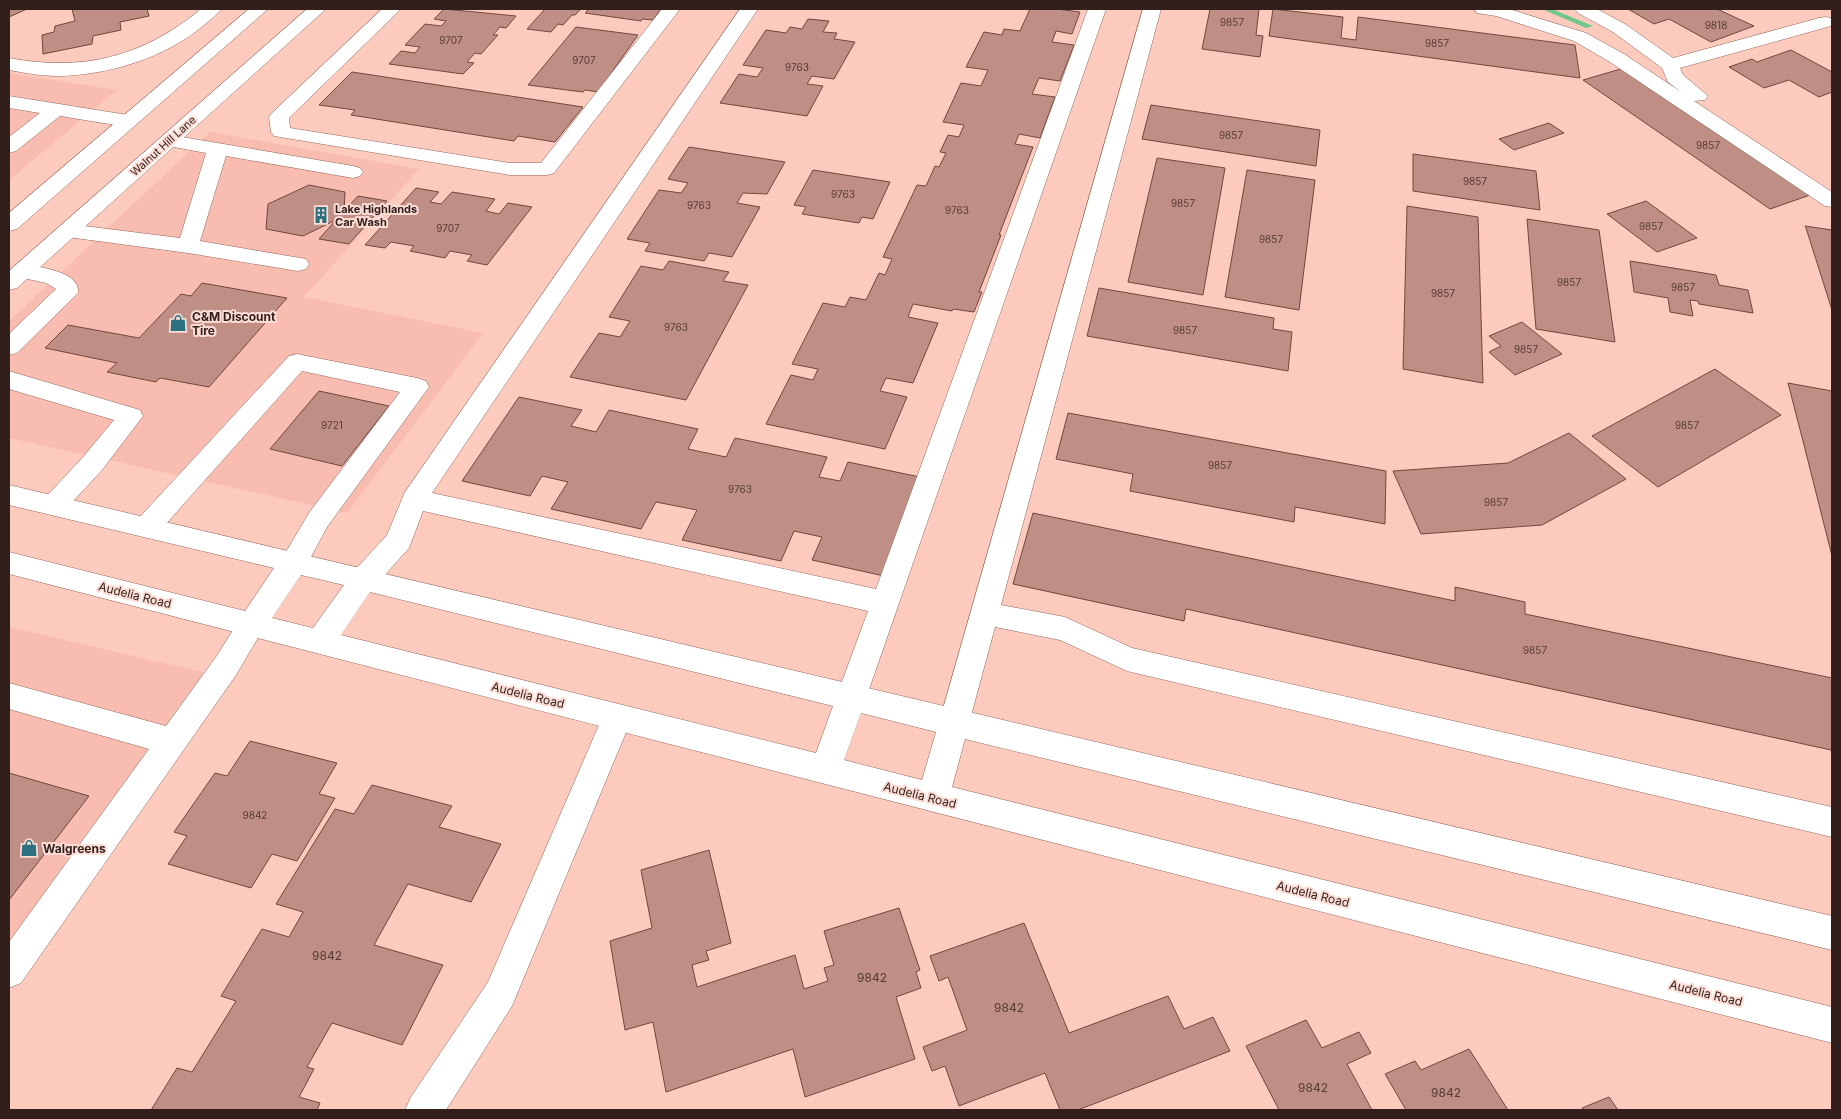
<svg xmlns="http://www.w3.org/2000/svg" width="1841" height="1119" font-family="Inter,sans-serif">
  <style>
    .built { fill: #f8bdb0 }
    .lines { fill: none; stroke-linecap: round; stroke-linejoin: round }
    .stream { fill: #70c88c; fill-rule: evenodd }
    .building { fill: #bf8f85; stroke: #72473e }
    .minor-casing { stroke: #92655b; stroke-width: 1 }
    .major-casing { stroke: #92655b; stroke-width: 1 }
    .minor { fill: #fff; fill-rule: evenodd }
    .major { fill: #fff; fill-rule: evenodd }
    .labels { text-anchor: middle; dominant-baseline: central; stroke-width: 4; stroke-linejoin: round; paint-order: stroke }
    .number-label { font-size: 10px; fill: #553b36 }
    .far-street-label { font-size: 11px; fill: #321f1b; stroke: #fcddd5 }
    .far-poi-label { font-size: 11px; font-weight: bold; fill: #321f1b; stroke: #fcddd5; text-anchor: start }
    .poi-label { font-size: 12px; font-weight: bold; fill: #321f1b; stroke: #fcddd5; text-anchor: start }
    .street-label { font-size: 12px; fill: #321f1b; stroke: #fcddd5 }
    .near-number-label { font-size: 12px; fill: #553b36 }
  </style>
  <rect width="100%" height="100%" fill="#fdcabe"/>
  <!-- built -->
  <path class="built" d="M9 73 117 90 9 180Z
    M210 132 419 169 304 297 483 333 347 513 9 438V321Z
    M9 627 219 676 9 953Z"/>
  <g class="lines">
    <!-- stream -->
    <path class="stream" d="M1542 9H1552L1593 26 1586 28Z"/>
  </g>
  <!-- building -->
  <path class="building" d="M9 9H27L9 17Z
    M72 9H147L149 16 120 22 121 30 93 36 92 44 43 54 42 35 54 32 55 26 75 21Z
    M444 9 516 16 506 28 500 27 493 35H498L481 54 475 53 467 62 474 63 463 74 389 64 401 51 415 53 420 47 405 45 425 24 441 26 446 21 434 19Z
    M545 9H581L575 15H572L563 25 558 24 551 32 527 29Z
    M589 9H661L653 20 642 19 641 21 585 13Z
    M1030 9H1057L1080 12 1072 34 1056 31 1052 42 1074 45 1060 81 1039 78 1032 94 1055 97 1040 138 1019 134 1015 144 1033 147 999 235H1001L979 292H982L974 312 953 309 952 311 913 304 908 317 938 323 913 383 886 378 880 391 907 397 885 449 766 424 791 375 813 380 818 369 792 364 823 303 845 307 850 297 866 300 879 273 885 275 892 259 883 257 917 185 926 186 935 166 939 167 946 153 940 152 948 135 959 137 964 125 943 122 961 83 981 86 988 70 966 67 984 32 1002 35 1004 29 1020 31Z
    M1210 9H1259L1256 35 1263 36 1260 57 1202 49Z
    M1273 9 1343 17 1341 38 1356 40 1358 17 1575 45 1580 78 1269 36Z
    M1628 9H1717L1754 26 1711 42 1669 19 1654 24Z
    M808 19 829 21 823 32 837 33 834 39 855 42 834 79 812 76 807 84 823 86 807 116 720 103 739 74 757 77 763 68 743 65 766 30 786 33 790 27 802 29Z
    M576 27 638 35 598 92 585 90 583 92 528 85Z
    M1791 50 1832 72V92L1819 97 1789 80 1764 88 1729 67 1752 59 1757 62Z
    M1624 68 1813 194 1770 209 1583 80Z
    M352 72 583 107 555 142 518 136 514 141 351 115 355 110 319 105Z
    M1151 105 1320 130 1316 166 1142 139Z
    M1549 123 1564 133 1514 150 1499 139Z
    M689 147 785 162 767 194 743 193 737 203 760 207 732 257 709 253 704 261 645 251 650 243 627 239 659 190 681 193 688 183 668 179Z
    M1413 154 1536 171 1540 210 1413 191Z
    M1157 158 1225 168 1203 295 1128 282Z
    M813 170 890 182 873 219 862 217 859 223 802 214 806 207 794 205Z
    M1247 170 1315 180 1299 310 1225 297Z
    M309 185 345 192 344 211 358 196 387 201 349 244 319 239 336 220 303 236 266 229 268 204Z
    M416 188 439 192 430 202 441 204 452 192 495 199 486 211 499 214 508 203 532 207 487 265 467 261 472 255 450 251 445 258 410 251 414 246 391 242 385 248 365 245Z
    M1646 201 1697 238 1657 252 1607 214Z
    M1407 206 1478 217 1483 383 1403 369Z
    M1527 219 1599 230 1615 342 1536 329Z
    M1805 226 1832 230V310L1806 228Z
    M669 261 729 272 723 281 748 285 686 400 570 377 599 333 620 337 630 321 609 317 641 266 663 270Z
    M1630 261 1716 275 1719 285 1748 290 1753 313 1699 304 1698 301 1690 300 1693 316 1670 312 1668 298 1634 292Z
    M202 283 287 298 209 387 160 378 156 382 107 372 117 363 45 348 68 325 139 338 181 294 191 296Z
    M1099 288 1274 318 1273 329 1292 332 1288 371 1087 336Z
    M1522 322 1562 354 1515 375 1489 352 1501 346 1489 336Z
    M1715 369 1781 415 1658 487 1592 436Z
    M1788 383 1832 391V556L1804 445Z
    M319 391 389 406 342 466 270 449Z
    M519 397 582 410 571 426 596 432 609 410 698 429 688 449 726 457 735 438 827 457 819 477 840 481 848 462 920 477 884 576 812 560 822 537 794 531 781 561 682 540 697 510 656 502 641 529 551 509 568 482 542 476 530 496 462 481Z
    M1068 413 1386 471 1385 524 1295 507 1294 522 1130 491 1133 474 1056 459Z
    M1569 433 1626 479 1542 525 1421 534 1393 471 1508 463Z
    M1033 513 1455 601V587L1525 602V614L1832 678V754L1831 750 1186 609 1184 621 1013 584Z
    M250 741 337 763 319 794 335 798 297 861 272 854 251 888 168 864 187 836 174 832 215 773 227 776Z
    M9 773 89 796 9 900Z
    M372 785 452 806 439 827 501 844 471 902 408 884 374 945 443 965 402 1045 332 1023 307 1067 314 1069 299 1097 320 1103 317 1110H151L177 1068 192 1072 236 1001 221 996 262 929 289 937 303 912 276 904 335 809 354 814Z
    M709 850 731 943 706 951 709 960 692 965 697 987 795 955 804 989 828 981 824 968 834 965 824 931 899 908 920 970 916 972 921 988 896 997 915 1059 805 1097 793 1049 666 1092 653 1022 625 1030 610 941 652 928 641 870Z
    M1024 923 1069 1033 1168 996 1184 1029 1213 1017 1230 1051 1078 1110H1060L1045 1073 959 1106 945 1066 932 1071 923 1047 967 1030 948 977 939 981 930 956Z
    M1306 1020 1322 1048 1359 1032 1371 1053 1347 1064 1372 1110H1279L1246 1046Z
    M1469 1049 1508 1110H1406L1385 1074 1415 1061 1421 1070Z
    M1609 1097 1618 1110H1583L1582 1108Z"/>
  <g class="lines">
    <!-- minor casing -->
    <g class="minor-casing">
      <path id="minor" d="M201 9H221C217 15 210 20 204 25 165 58 109 75 58 76 42 76 25 73 9 70V58C83 72 143 57 201 9Z
        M382 9H401L289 118 290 128 510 163H541L662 9H680L554 173 547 175H510L274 136 271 132 269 117 272 113Z
        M740 9H758L432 493 876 589 1088 9H1106L866 698 862 707 851 711 840 707 836 698 868 611 423 511 409 548 374 587 364 590 354 587 350 579 354 571 387 535 405 492Z
        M1143 9H1161L1001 605 1065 617 1132 648 1832 807V837L1127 671 1060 640 995 627 969 723 965 733 954 736 943 733 939 723Z
        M1474 9H1509L1586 33 1624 54 1681 92 1668 82 1662 68 1613 32 1578 13 1575 9H1597L1625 24 1673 58 1819 18 1825 17 1831 18V26L1680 68 1683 75 1708 96 1705 100 1694 101 1832 192V207L1825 206 1610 62 1574 41 1496 16 1477 13Z
        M9 96 128 115 135 117 138 121 135 125 128 127 60 116 16 151 9 153V137L40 113 9 108Z
        M170 135 353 166 360 168 363 172 360 176 353 178 226 156 200 241 306 259 309 264 306 269 298 271 188 253 60 236 57 231 60 226 68 224 180 238 206 153 163 145 160 141 163 137Z
        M22 264C38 267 81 271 78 293L17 353 9 355V334L56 289 46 283 14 276 11 271 14 266Z
        M297 354 417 378 426 381 429 387 327 527 304 570 294 573 284 570 280 562 309 513 400 392 302 371 157 534 147 538 137 534 134 527 137 520 289 356Z
        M9 371 140 410 143 416 102 470 63 512 54 515 45 512 41 505 45 498 84 456 114 420 9 389Z
        M252 612 262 616 266 624 236 675 21 983 9 988V942L149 749 9 709V683L166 726 216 657 242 616Z
        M617 705 628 709 632 718 512 1006 446 1110H405L411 1097 488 982 602 718 606 709Z"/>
    </g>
    <!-- major casing -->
    <g class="major-casing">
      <path id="major" d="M249 9H268L17 229 9 231V213Z
        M307 9H326L17 288 9 290V271Z
        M9 485 1832 916V950L965 739 952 787 1832 1007V1043L9 574V552L245 611 274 568 9 505ZM301 575 344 585 313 628 272 618ZM370 592 833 706 816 753 341 635ZM861 713 936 732 922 780 844 760Z"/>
    </g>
    <!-- minor -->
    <use href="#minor" class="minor"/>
    <!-- major -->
    <use href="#major" class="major"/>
  </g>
  <!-- icons -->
  <defs>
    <g id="building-bare" transform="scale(1.35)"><path d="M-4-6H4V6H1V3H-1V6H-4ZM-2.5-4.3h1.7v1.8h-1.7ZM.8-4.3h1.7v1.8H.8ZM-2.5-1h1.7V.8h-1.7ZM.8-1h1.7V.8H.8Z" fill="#2b717f" stroke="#fcddd5" stroke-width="2.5" paint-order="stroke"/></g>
    <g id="shop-bare" transform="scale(1.35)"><path d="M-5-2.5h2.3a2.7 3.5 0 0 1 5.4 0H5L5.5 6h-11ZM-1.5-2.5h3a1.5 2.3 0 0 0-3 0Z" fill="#2b717f" stroke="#fcddd5" stroke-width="2.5" paint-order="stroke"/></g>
  </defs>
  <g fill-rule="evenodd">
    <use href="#building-bare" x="321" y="215"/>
    <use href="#shop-bare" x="178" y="323"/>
    <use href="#shop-bare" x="29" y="848"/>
  </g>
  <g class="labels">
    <!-- number labels -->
    <g class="number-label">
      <text x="1232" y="22">9857</text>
      <text x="1716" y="25">9818</text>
      <text x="451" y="40">9707</text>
      <text x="1437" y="43">9857</text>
      <text x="584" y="60">9707</text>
      <text x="797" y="67">9763</text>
      <text x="1231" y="135">9857</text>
      <text x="1708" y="145">9857</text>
      <text x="1475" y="181">9857</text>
      <text x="843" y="194">9763</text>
      <text x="1183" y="203">9857</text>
      <text x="699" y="205">9763</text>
      <text x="957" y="210">9763</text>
      <text x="1651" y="226">9857</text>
      <text x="448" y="228">9707</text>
      <text x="1271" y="239">9857</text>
      <text x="1569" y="282">9857</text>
      <text x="1683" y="287">9857</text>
      <text x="1443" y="293">9857</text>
      <text x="676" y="327">9763</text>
      <text x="1185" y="330">9857</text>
      <text x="1526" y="349">9857</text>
      <text x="332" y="425">9721</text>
      <text x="1687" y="425">9857</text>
      <text x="1220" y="465">9857</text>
      <text x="740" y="489">9763</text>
      <text x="1496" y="502">9857</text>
      <text x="1535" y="650">9857</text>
      <text x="255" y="815">9842</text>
    </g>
    <!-- far-street labels -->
    <g class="far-street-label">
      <text transform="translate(163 146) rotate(-42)">Walnut Hill Lane</text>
    </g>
    <!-- far-poi labels -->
    <g class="far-poi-label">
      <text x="335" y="209">Lake Highlands<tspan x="335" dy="13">Car Wash</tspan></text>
    </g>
    <!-- poi labels -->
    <g class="poi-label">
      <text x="192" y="316">C&amp;M Discount<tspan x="192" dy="14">Tire</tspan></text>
      <text x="43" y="848">Walgreens</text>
    </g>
    <!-- street labels -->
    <g class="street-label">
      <text transform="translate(135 595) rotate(14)">Audelia Road</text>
      <text transform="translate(528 695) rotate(14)">Audelia Road</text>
      <text transform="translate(920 795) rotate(14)">Audelia Road</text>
      <text transform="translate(1313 894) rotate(14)">Audelia Road</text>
      <text transform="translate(1706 993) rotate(14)">Audelia Road</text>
    </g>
    <!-- near-number labels -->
    <g class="near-number-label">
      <text x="327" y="955">9842</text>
      <text x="872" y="977">9842</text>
      <text x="1009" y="1007">9842</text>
      <text x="1313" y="1087">9842</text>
      <text x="1446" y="1092">9842</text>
    </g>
  </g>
  <!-- border -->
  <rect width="1841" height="1119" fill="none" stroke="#321f1b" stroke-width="20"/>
</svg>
